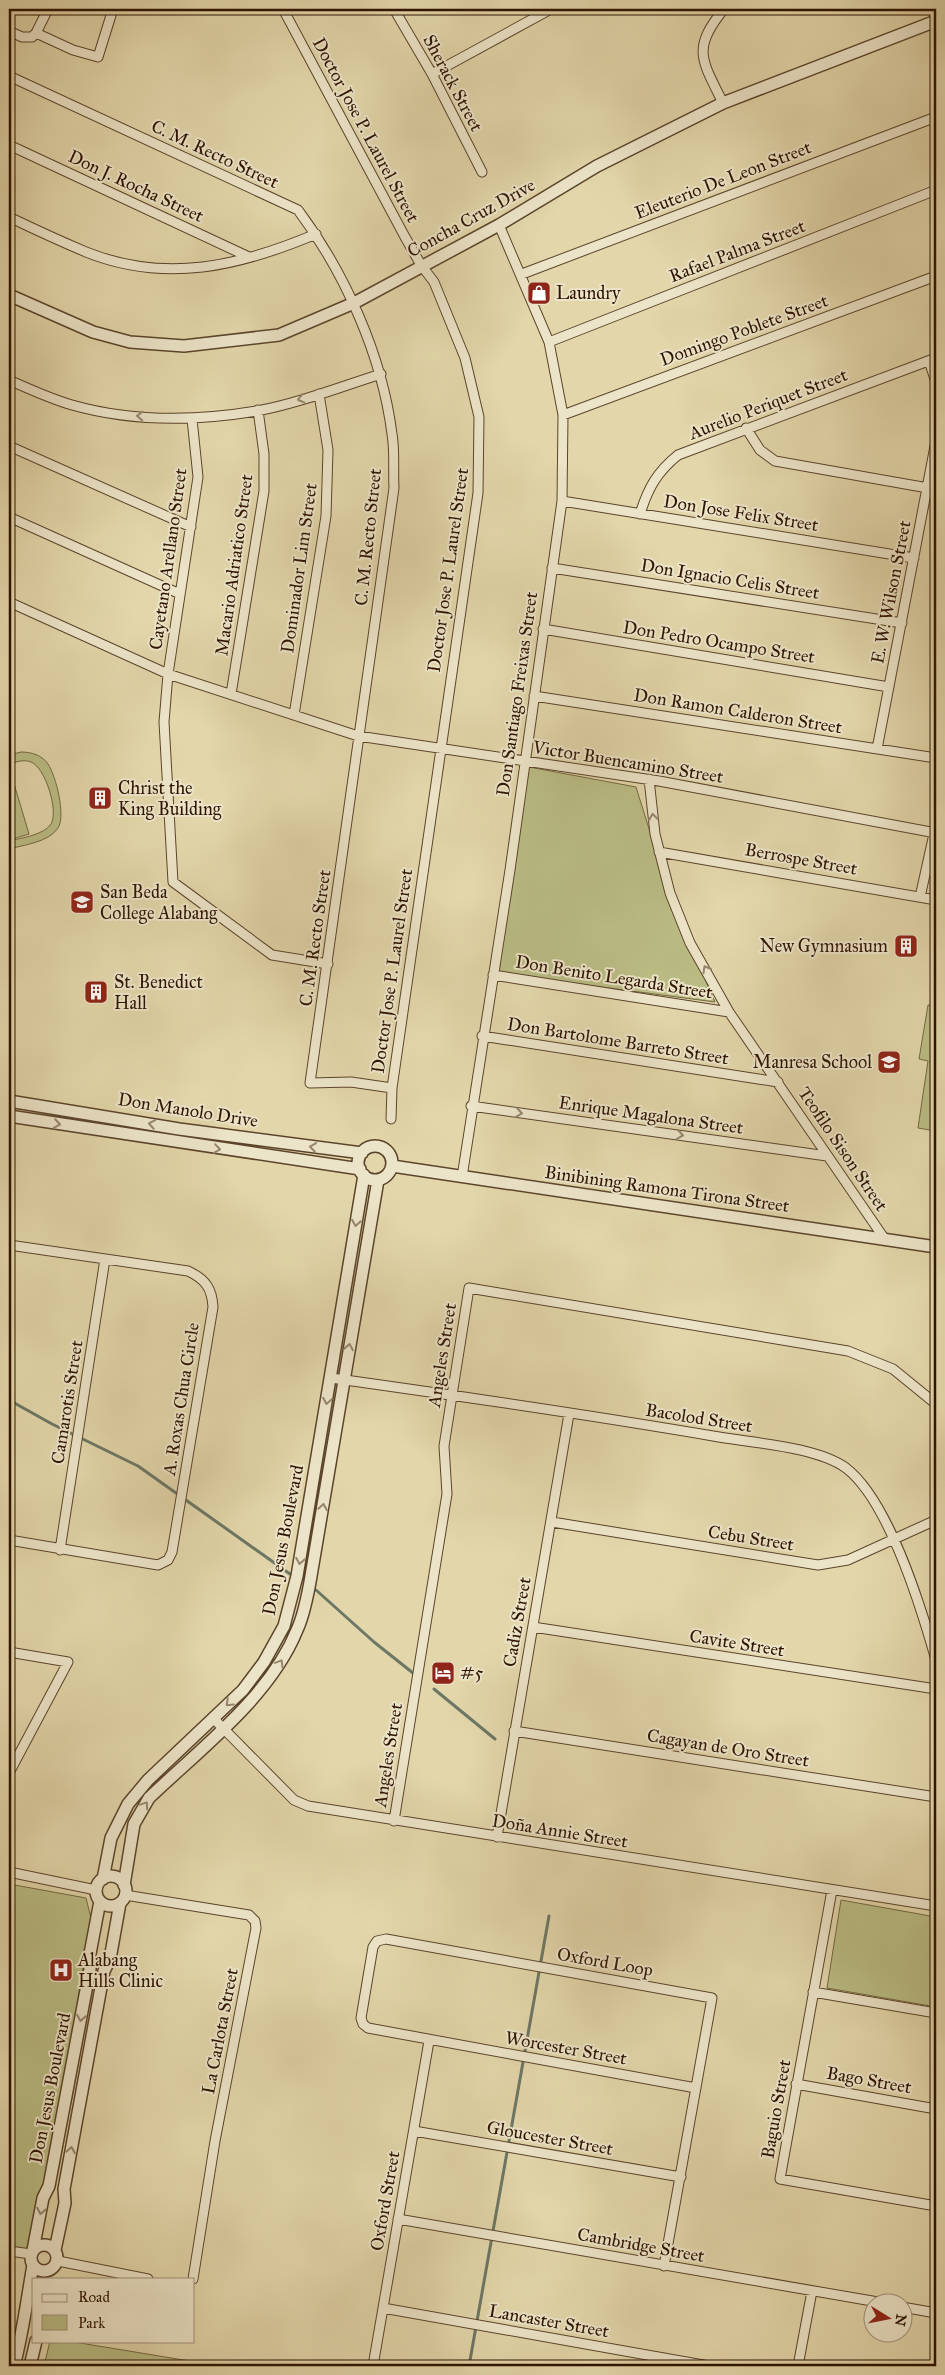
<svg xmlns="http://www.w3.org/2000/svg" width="945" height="2375" font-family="'IM FELL Great Primer',serif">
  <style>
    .green { fill: #babc84; stroke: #746842 }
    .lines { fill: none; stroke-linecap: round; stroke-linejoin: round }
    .stream { stroke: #6c7765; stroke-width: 3 }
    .minor-casing { stroke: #5b442a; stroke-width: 11 }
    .tertiary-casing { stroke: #5b442a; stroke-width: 14 }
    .minor { stroke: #ece4c8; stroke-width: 9 }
    .tertiary { stroke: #ece4c8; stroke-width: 11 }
    .oneway { stroke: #96866e }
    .labels { text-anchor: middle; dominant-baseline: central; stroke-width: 4; stroke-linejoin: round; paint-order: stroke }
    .street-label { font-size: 18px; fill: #2e1300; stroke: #ece4c8 }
    .poi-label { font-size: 18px; fill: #2e1300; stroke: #ece4c8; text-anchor: start }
  </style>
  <rect width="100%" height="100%" fill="#e2d6aa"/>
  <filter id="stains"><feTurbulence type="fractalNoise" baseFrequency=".004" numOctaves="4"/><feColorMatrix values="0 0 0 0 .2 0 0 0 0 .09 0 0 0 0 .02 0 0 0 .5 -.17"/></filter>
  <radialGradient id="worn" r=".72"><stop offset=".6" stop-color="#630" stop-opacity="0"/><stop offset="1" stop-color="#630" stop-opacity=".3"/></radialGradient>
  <!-- green -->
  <path class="green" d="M21 752C31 752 42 755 48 764 56 776 66 816 58 828 49 842 24 845 9 849V841C21 838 44 835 51 824 59 811 45 767 31 762 24 759 16 762 9 764V755Z
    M9 767 29 834 9 840Z
    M529 767 636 787 674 909 715 1002 495 973Z
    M928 1005 936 1006V1131L918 1128 928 1061 919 1059Z
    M9 1884 86 1898 91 1918 39 2243 27 2257 9 2253Z
    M841 1900 936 1917V2007L827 1988Z
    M50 2341H68L220 2366H44Z"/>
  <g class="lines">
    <!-- stream -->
    <path class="stream" d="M9 1400 52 1424 138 1466 290 1574
      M316 1590 374 1642 413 1673
      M434 1689 495 1739
      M469 2366 549 1916"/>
    <!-- minor casing -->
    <g class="minor-casing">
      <path id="minor" d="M283 9 405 237 421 265 434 282 465 358 479 417 478 493 392 1088 391 1119
        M394 9 432 74 482 172
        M9 31 22 37H32L36 33 48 9
        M36 33 73 50 98 57 113 9
        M432 74 551 9
        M9 76 298 210C345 273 382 355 392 434 395 451 393 470 394 488L310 1083 351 1082 392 1088
        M723 103C702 60 691 49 724 9
        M9 145 249 257
        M9 217C34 229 60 241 86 252 166 284 240 266 316 234
        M522 274 936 117
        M549 342 936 190
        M929 361 936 382
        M9 380C29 389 51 399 72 405 132 422 197 421 257 411 299 403 340 387 381 374
        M563 415 936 276
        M192 419 198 477 168 674 164 722 173 882 272 955 328 964
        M746 428 760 450 775 461 928 488
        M9 446 191 527
        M562 501 914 558
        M640 514C648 488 657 472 678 455L936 358
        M9 517 180 594
        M552 568 902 623
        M9 602 168 674 358 736 659 781 936 833
        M543 629 889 687
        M231 694 264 491V454L258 410
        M534 696 936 758
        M294 715 326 516 328 450 319 394
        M877 749 936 441
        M649 779 655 834 670 893 690 943 729 1012 884 1238
        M659 852 936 900
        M920 897 936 825
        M493 975 729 1012
        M482 1036 778 1082
        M471 1106 827 1156
        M462 1177 510 870 562 501 563 415 549 342 499 225
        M9 1245 188 1271C205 1279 212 1288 213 1307L172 1552 168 1560 158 1565 9 1540
        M331 1378C460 1396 590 1415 719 1437 754 1443 817 1447 846 1468 889 1501 921 1607 936 1660
        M552 1522 818 1565 848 1560 936 1520
        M60 1550 105 1259
        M533 1627 936 1689
        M9 1652 68 1662 9 1773
        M213 1718 294 1800 308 1806 936 1906
        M514 1731 936 1797
        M394 1821 447 1494 444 1446 469 1288 848 1351 893 1369 936 1404
        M497 1837 569 1414
        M9 1872 96 1890
        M832 1890 780 2179 936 2206
        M125 1895 249 1915 255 1921 256 1928 215 2141 193 2279
        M813 1992 936 2013
        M796 2084 936 2109
        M414 2131 681 2177
        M398 2219 878 2302
        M9 2251 31 2254
        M58 2261 148 2279
        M664 2266 712 1998 386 1939 377 1941 373 1947 361 2018 363 2024 368 2028 696 2088
        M902 2307 936 2313
        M383 2308 709 2366
        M373 2366 429 2041
        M798 2366 812 2291"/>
    </g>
    <!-- tertiary casing -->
    <g class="tertiary-casing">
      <path id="tertiary" d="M9 295 93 332 130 342 184 346 279 335 354 303 499 225 597 166 723 103 936 21
        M9 1101 179 1129 362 1153
        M9 1116 360 1169
        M358 1163a17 17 0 1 1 34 0a17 17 0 1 1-34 0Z
        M392 1166 936 1247
        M96 1891a15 15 0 1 1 30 0a15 15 0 1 1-30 0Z
        M103 1879 111 1838 128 1804 148 1780 243 1690 264 1662 284 1626 297 1576 364 1175
        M124 1885 134 1824 149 1798C200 1749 270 1697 297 1630 304 1615 307 1598 310 1582L378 1180
        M31 2258a13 13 0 1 1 26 0a13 13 0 1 1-26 0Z
        M33 2250 43 2198 49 2186 90 1969 89 1959 100 1901
        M55 2250 65 2203 64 2189 104 1971 110 1959 120 1903
        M14 2366C23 2333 27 2299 33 2265
        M30 2366 36 2341"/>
    </g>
    <!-- minor -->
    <use href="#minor" class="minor"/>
    <!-- tertiary -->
    <use href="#tertiary" class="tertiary"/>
  </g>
  <!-- one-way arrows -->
  <defs><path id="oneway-chevron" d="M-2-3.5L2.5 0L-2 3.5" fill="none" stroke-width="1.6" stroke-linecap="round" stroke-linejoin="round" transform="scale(1.25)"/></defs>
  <g class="oneway">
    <use href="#oneway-chevron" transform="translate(301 399) rotate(166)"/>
    <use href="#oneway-chevron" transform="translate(140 416) rotate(-177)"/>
    <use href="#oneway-chevron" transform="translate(653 817) rotate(-97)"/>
    <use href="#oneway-chevron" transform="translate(706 969) rotate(-120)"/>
    <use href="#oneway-chevron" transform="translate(519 1113) rotate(8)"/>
    <use href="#oneway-chevron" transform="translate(57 1124) rotate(9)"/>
    <use href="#oneway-chevron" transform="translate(152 1124) rotate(-170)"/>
    <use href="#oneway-chevron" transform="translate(680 1135) rotate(8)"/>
    <use href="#oneway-chevron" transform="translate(313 1147) rotate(-172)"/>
    <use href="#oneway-chevron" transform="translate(217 1149) rotate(8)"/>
    <use href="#oneway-chevron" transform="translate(356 1223) rotate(99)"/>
    <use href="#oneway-chevron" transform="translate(349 1347) rotate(-80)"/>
    <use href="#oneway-chevron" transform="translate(327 1401) rotate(100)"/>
    <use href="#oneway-chevron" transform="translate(323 1507) rotate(-81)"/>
    <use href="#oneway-chevron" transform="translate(300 1561) rotate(100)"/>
    <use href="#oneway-chevron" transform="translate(280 1663) rotate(-59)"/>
    <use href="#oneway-chevron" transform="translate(229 1703) rotate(136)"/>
    <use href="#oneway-chevron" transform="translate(145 1805) rotate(-56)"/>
    <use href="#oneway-chevron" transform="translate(81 2018) rotate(100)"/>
    <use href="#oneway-chevron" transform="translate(71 2150) rotate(-80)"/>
    <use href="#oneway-chevron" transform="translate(41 2211) rotate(101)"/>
  </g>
  <!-- icons -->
  <defs>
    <g id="shop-square" transform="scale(1.25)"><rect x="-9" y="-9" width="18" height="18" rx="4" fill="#8f2418" stroke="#ece4c8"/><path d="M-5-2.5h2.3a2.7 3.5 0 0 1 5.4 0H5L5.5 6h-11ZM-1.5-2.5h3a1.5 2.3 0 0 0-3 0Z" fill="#fff"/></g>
    <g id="building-square" transform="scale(1.25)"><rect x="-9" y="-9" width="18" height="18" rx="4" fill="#8f2418" stroke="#ece4c8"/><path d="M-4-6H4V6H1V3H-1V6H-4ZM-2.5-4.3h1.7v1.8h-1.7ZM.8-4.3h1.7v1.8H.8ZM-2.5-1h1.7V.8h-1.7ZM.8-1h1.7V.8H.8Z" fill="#fff"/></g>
    <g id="university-square" transform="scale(1.25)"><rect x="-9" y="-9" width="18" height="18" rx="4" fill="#8f2418" stroke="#ece4c8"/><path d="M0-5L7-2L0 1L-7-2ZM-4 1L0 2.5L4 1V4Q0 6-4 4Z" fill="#fff"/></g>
    <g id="school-square" transform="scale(1.25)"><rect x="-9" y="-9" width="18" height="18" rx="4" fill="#8f2418" stroke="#ece4c8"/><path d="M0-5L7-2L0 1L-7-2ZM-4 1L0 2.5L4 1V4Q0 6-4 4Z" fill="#fff"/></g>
    <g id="hotel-square" transform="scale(1.25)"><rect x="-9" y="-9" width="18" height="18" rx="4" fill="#8f2418" stroke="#ece4c8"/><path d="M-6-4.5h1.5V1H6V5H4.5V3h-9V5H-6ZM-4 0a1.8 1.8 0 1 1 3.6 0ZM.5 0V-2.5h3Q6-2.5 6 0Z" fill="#fff"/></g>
    <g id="hospital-square" transform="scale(1.25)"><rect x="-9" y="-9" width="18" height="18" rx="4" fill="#8f2418" stroke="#ece4c8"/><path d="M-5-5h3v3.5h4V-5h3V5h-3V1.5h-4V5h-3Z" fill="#fff"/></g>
  </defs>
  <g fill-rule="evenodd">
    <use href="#shop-square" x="539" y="293"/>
    <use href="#building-square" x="100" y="798"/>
    <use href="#university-square" x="82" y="902"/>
    <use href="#building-square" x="906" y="946"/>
    <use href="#building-square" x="96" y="992"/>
    <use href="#school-square" x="889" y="1062"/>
    <use href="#hotel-square" x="443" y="1673"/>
    <use href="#hospital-square" x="61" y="1970"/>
  </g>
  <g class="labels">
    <!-- street labels -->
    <g class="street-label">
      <text transform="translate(453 83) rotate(62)">Sherack Street</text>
      <text transform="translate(366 130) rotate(62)">Doctor Jose P. Laurel Street</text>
      <text transform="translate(215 154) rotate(25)">C. M. Recto Street</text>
      <text transform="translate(723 180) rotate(-21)">Eleuterio De Leon Street</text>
      <text transform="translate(136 186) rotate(25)">Don J. Rocha Street</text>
      <text transform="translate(471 218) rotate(-29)">Concha Cruz Drive</text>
      <text transform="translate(737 251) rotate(-21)">Rafael Palma Street</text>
      <text transform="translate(744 330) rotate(-20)">Domingo Poblete Street</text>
      <text transform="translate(768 404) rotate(-21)">Aurelio Periquet Street</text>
      <text transform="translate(741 513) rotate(9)">Don Jose Felix Street</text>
      <text transform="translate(368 537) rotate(-84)">C. M. Recto Street</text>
      <text transform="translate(168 559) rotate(-82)">Cayetano Arellano Street</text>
      <text transform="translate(234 565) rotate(-82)">Macario Adriatico Street</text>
      <text transform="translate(299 568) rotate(-82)">Dominador Lim Street</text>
      <text transform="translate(448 570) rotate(-82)">Doctor Jose P. Laurel Street</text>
      <text transform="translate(730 579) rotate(9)">Don Ignacio Celis Street</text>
      <text transform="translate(891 592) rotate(-79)">E. W. Wilson Street</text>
      <text transform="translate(719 642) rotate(9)">Don Pedro Ocampo Street</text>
      <text transform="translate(517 694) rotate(-82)">Don Santiago Freixas Street</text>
      <text transform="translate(738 711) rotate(9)">Don Ramon Calderon Street</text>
      <text transform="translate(628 762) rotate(9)">Victor Buencamino Street</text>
      <text transform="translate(801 859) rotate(10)">Berrospe Street</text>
      <text transform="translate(315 938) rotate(-82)">C. M. Recto Street</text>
      <text transform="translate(392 971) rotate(-82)">Doctor Jose P. Laurel Street</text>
      <text transform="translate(614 977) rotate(9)">Don Benito Legarda Street</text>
      <text transform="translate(618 1041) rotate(9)">Don Bartolome Barreto Street</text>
      <text transform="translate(188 1110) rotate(9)">Don Manolo Drive</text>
      <text transform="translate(651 1115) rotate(8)">Enrique Magalona Street</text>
      <text transform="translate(843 1149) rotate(56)">Teofilo Sison Street</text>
      <text transform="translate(667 1189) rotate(8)">Binibining Ramona Tirona Street</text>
      <text transform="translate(442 1355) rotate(-81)">Angeles Street</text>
      <text transform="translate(181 1399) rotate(-81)">A. Roxas Chua Circle</text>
      <text transform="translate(67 1402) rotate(-81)">Camarotis Street</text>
      <text transform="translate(699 1418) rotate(9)">Bacolod Street</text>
      <text transform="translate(751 1538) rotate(9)">Cebu Street</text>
      <text transform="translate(283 1540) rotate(-79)">Don Jesus Boulevard</text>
      <text transform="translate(517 1622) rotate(-80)">Cadiz Street</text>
      <text transform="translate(737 1643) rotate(9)">Cavite Street</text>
      <text transform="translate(728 1748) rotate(9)">Cagayan de Oro Street</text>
      <text transform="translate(388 1755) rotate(-81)">Angeles Street</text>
      <text transform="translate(560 1831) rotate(9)">Doña Annie Street</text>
      <text transform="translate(605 1962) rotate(10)">Oxford Loop</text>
      <text transform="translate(220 2031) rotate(-79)">La Carlota Street</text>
      <text transform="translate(566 2048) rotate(10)">Worcester Street</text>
      <text transform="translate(869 2080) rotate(10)">Bago Street</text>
      <text transform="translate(50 2088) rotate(-79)">Don Jesus Boulevard</text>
      <text transform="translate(776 2109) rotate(-80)">Baguio Street</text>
      <text transform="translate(550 2138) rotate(10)">Gloucester Street</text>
      <text transform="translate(385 2201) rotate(-80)">Oxford Street</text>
      <text transform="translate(641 2245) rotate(10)">Cambridge Street</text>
      <text transform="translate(549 2321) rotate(10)">Lancaster Street</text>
    </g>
    <!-- poi labels -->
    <g class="poi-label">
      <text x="556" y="293">Laundry</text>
      <text x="118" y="788">Christ the<tspan x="118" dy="21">King Building</tspan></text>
      <text x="100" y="892">San Beda<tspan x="100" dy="21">College Alabang</tspan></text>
      <text x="888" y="946" text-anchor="end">New Gymnasium</text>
      <text x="114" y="982">St. Benedict<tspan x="114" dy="21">Hall</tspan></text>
      <text x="872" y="1062" text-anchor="end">Manresa School</text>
      <text x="460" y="1673">#5</text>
      <text x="78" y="1960">Alabang<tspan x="78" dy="21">Hills Clinic</tspan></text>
    </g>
  </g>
  <!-- margin -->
  <rect width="945" height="2375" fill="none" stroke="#e2d6aa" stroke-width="30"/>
  <rect x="10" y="10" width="925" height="2355" fill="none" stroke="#2e1300" stroke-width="2.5"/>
  <rect x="15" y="15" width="915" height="2345" fill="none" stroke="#2e1300"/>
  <!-- legend -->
  <rect x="32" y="2278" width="162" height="65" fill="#ece4c8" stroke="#a09078"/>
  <rect x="42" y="2294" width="25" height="8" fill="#ece4c8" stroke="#a09078"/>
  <text x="78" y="2302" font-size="15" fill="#2e1300">Road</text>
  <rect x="42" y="2315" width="25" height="15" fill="#babc84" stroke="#a09078"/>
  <text x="78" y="2328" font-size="15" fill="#2e1300">Park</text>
  <!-- north arrow -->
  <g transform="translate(888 2318) rotate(100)"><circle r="24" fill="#ece4c8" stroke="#a09078"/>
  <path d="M0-4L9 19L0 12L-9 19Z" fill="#8f2418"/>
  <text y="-8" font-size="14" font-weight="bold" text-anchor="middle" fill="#2e1300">N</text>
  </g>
  <rect width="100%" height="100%" filter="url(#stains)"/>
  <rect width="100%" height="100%" fill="url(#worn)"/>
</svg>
